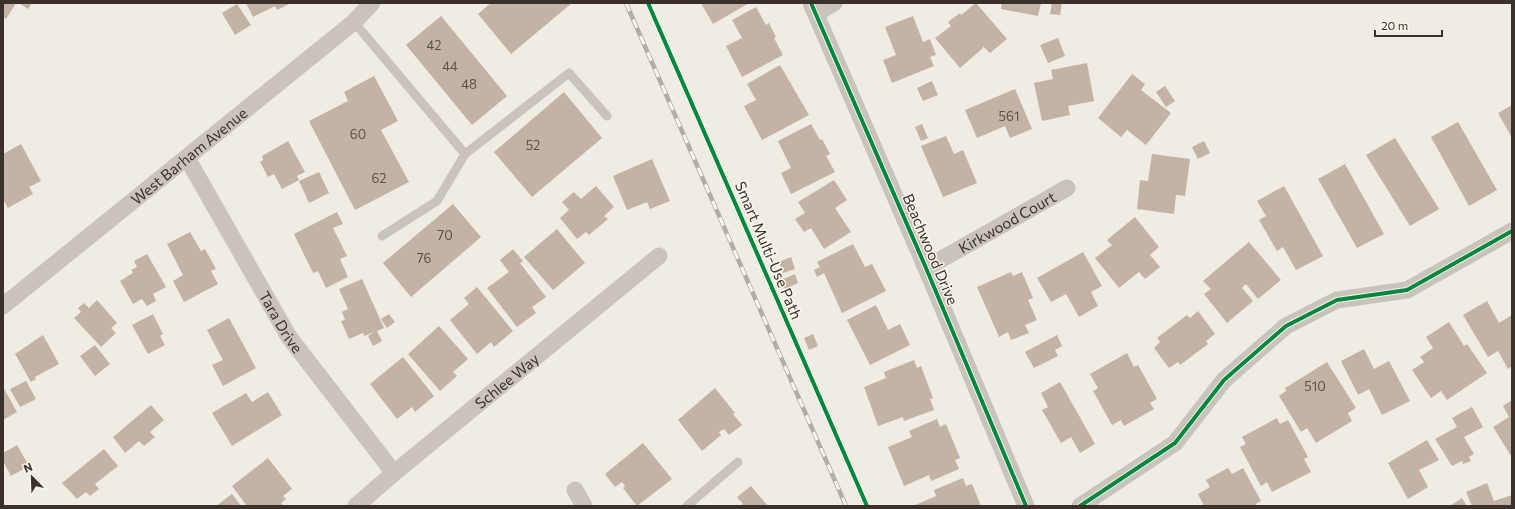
<svg xmlns="http://www.w3.org/2000/svg" width="1515" height="509" font-family="Commissioner,sans-serif">
  <style>
    .building { fill: #c4b2a5 }
    .lines { fill: none; stroke-linecap: round; stroke-linejoin: round }
    .service { stroke: #c9c3bc; stroke-width: 9 }
    .minor { stroke: #c9c3bc; stroke-width: 17 }
    .rail-casing { stroke: #b0aca7; stroke-width: 4.5 }
    .rail { stroke: #fbf6ec; stroke-width: 3; stroke-dasharray: 9; stroke-linecap: butt }
    .cycleway-casing { stroke: #fbf6ec; stroke-width: 6 }
    .cycleway { stroke: #00873e; stroke-width: 4 }
    .labels { text-anchor: middle; dominant-baseline: central; stroke-width: 3; stroke-linejoin: round; paint-order: stroke }
    .number-label { font-size: 13px; fill: #5c5149 }
    .street-label { font-size: 15px; fill: #3a312a; stroke: #fbf6ec }
  </style>
  <rect width="100%" height="100%" fill="#efece4"/>
  <!-- building -->
  <path class="building" d="M3 3H16L6 19 3 17Z
    M19 3H32L28 9Z
    M246 3H291L277 10 275 6 253 17Z
    M491 3H572L511 54 478 14Z
    M701 3H749L713 24Z
    M976 3 1007 39 990 53 983 46V48L960 68 935 38 951 26 948 22 960 13 961 15Z
    M1002 3H1041L1038 16 1001 9Z
    M1052 3H1062L1060 15 1050 14Z
    M237 4 251 25 235 35 222 13Z
    M756 7 766 25 769 23 776 37 774 38 783 55 742 77 726 46 742 38 732 20Z
    M441 16 507 96 472 125 406 45Z
    M913 16 923 42 930 39 936 55 930 57 934 66 892 83 883 60 896 55 885 27Z
    M1058 38 1065 56 1048 63 1040 45Z
    M1087 63 1094 101 1068 106 1070 115 1042 121 1034 83 1053 79 1051 70Z
    M780 65 809 115 762 140 744 106 756 100 747 84Z
    M1132 74 1145 84 1141 90 1171 113 1146 145 1127 130 1121 137 1098 118Z
    M374 76 398 121 381 130 409 182 355 210 309 121 348 101 344 92Z
    M932 81 938 95 923 101 917 88Z
    M1165 86 1175 101 1166 107 1156 92Z
    M1015 89 1032 129 1010 138 1005 126 977 138 965 110Z
    M564 92 602 138 532 197 494 152Z
    M1512 105V138L1498 113Z
    M1458 122 1497 190 1469 206 1431 137Z
    M811 124 820 140 822 139 830 154 826 156 835 172 791 194 781 173 791 168 778 141Z
    M922 124 928 138 921 141 915 127Z
    M946 136 954 154 963 150 977 183 943 197 921 146Z
    M1395 138 1439 209 1410 226 1366 155Z
    M288 141 305 172 297 176 299 180 282 189 274 174 268 177 260 162 263 160 262 156Z
    M1204 141 1210 153 1198 159 1192 147Z
    M21 144 41 181 29 187 33 194 8 208 3 199V154Z
    M1152 154 1190 159 1185 196 1176 195 1174 214 1137 209 1140 180 1148 181Z
    M652 159 670 201 650 209 647 202 627 210 613 176Z
    M1345 164 1384 234 1357 248 1318 179Z
    M319 172 329 193 309 203 299 181Z
    M834 180 847 200 835 208 851 232 824 249 811 228 804 232 795 219 805 213 798 202Z
    M596 186 614 207 604 216 608 219 589 235 586 232 577 239 560 218 569 210 562 202 574 192 581 199Z
    M1284 186 1323 256 1296 270 1283 247 1277 251 1259 220 1266 216 1257 201Z
    M453 204 481 237 411 297 383 263Z
    M337 212 343 224 333 228 347 256 340 259 348 277 326 288 318 271 313 273 294 234Z
    M1135 217 1159 247 1150 255 1160 267 1145 279 1139 272 1119 288 1095 258 1112 245 1107 240Z
    M557 229 585 263 553 290 524 257Z
    M190 232 201 251 205 249 216 269 211 271 218 284 184 302 173 281 183 275 167 244Z
    M1249 242 1281 280 1258 299 1246 284 1242 288 1253 301 1227 323 1204 294 1211 289 1203 281Z
    M853 244 865 267 872 264 886 291 842 313 824 273 817 277 814 270 820 267 817 262Z
    M513 249 523 261 520 263 546 297 532 307 536 313 517 327 487 288 509 272 500 260Z
    M1083 252 1102 286 1091 292 1098 306 1079 317 1066 294 1051 302 1037 278Z
    M147 254 166 287 153 294 156 301 147 306 142 299 133 304 120 281 133 273 131 270 137 267 134 261Z
    M791 257 795 269 783 273 779 262Z
    M1011 272 1013 276 1022 272 1033 298 1028 300 1037 320 1025 325 1029 333 1011 340 1008 332 999 337 977 287Z
    M795 274 798 283 785 289 781 280Z
    M362 279 384 328 377 331 382 341 373 346 368 336 374 332 364 336 363 333 349 339 341 321 345 320 342 312 348 309 339 289Z
    M477 287 513 331 494 347 491 342 477 354 450 320 469 304 464 298Z
    M97 300 117 323 111 328 116 333 101 347 74 318 81 312 78 308 84 303 89 308Z
    M1487 301 1499 323 1512 315V366L1508 369 1498 351 1488 357 1463 315Z
    M876 305 888 330 900 324 910 345 870 365 847 320Z
    M1198 311 1215 334 1206 341 1208 344 1180 365 1178 362 1169 368 1154 348 1160 342 1157 338 1187 315 1190 318Z
    M153 314 163 334 160 336 165 345 148 354 132 325Z
    M389 314 395 322 387 328 381 319Z
    M229 318 256 368 223 386 212 365 223 360 207 330Z
    M1449 322 1464 346 1467 344 1487 373 1447 400 1441 391 1431 398 1412 370 1424 362 1420 357 1433 348 1426 337Z
    M439 326 468 359 453 372 457 376 440 391 408 354Z
    M813 334 818 346 809 350 804 338Z
    M43 335 59 364 35 377 36 379 31 382 15 354Z
    M1057 335 1062 346 1055 350 1058 356 1034 368 1025 352Z
    M95 345 110 364 95 376 80 356Z
    M1364 349 1374 369 1389 361 1410 401 1382 415 1369 389 1358 395 1341 361Z
    M1127 353 1134 367 1138 365 1157 399 1150 403 1154 409 1124 426 1121 420 1112 425 1093 391 1098 388 1090 374Z
    M403 357 434 396 415 412 412 407 397 419 370 384Z
    M914 360 917 368 921 366 933 398 930 399 934 410 904 421 903 417 878 426 864 387 886 378 884 372Z
    M1327 362 1356 408 1348 413 1352 421 1316 443 1307 428 1301 432 1279 396 1286 391 1285 388Z
    M26 381 36 399 20 407 10 389Z
    M1060 382 1095 444 1080 453 1071 437 1061 443 1042 410 1048 407 1041 393Z
    M3 387 17 412 3 420Z
    M715 388 735 413 733 414 742 425 729 435 724 429 719 432 721 435 702 451 678 420Z
    M268 392 282 415 232 446 212 413 246 393 252 402Z
    M1512 400V455L1511 456 1493 427 1509 417 1503 406Z
    M151 405 164 420 150 432 155 437 144 446 139 441 125 453 113 437Z
    M1472 407 1483 427 1464 437 1474 454 1469 457 1471 461 1463 464 1462 461 1452 466 1435 439 1457 427 1452 418Z
    M1277 418 1280 424 1288 420 1308 457 1304 459 1311 472 1272 492 1267 482 1261 486 1240 447 1246 444 1242 437Z
    M937 419 940 427 946 424 960 458 955 460 959 469 931 481 929 475 904 486 888 447 912 437 909 431Z
    M1427 440 1439 460 1419 470 1428 487 1408 499 1388 463Z
    M643 443 672 479 637 506 623 488 625 486 622 482 615 487 605 474Z
    M17 445 29 466 11 476 3 461V453Z
    M104 449 118 466 95 484 99 489 90 496 86 492 77 499 62 483Z
    M268 458 292 489 283 496 286 499 281 503 283 506H247L232 486Z
    M1228 468 1232 474 1243 468 1261 501 1256 504 1257 506H1204L1198 494 1210 487 1206 480Z
    M963 478 966 486 972 484 981 506H913L936 496 934 490Z
    M1487 483 1494 501 1512 495V506H1472L1466 492Z
    M751 486 768 506H740L743 504 737 497Z
    M232 494 241 506H216Z
    M1462 498 1467 506H1450Z"/>
  <g class="lines">
    <!-- service -->
    <path class="service" d="M354 22 465 154 437 201 382 236
      M465 154 569 73 607 116
      M687 506 738 462"/>
    <!-- minor -->
    <g class="minor">
      <path d="M811 3 926 268 1026 506"/>
      <path d="M816 13 834 3"/>
      <path id="s1" d="M187 158 289 337 394 473"/>
      <path id="s2" d="M926 268 1067 188"/>
      <path id="s3" d="M3 306 354 22 372 3"/>
      <path d="M575 490 584 506"/>
      <path id="s4" d="M356 506 394 473 659 256"/>
      <path d="M1080 506 1175 443 1224 380 1286 326 1337 300 1407 290 1512 231"/>
    </g>
    <!-- rail casing -->
    <g class="rail-casing">
      <path id="rail" d="M626 3 846 506"/>
    </g>
    <!-- rail -->
    <use href="#rail" class="rail"/>
    <!-- cycleway casing -->
    <g class="cycleway-casing">
      <path id="cycleway" d="M648 3 867 506
        M811 3 926 268 1026 506
        M1080 506 1175 443 1224 380 1286 326 1337 300 1407 290 1512 231"/>
    </g>
    <!-- cycleway -->
    <use href="#cycleway" class="cycleway"/>
  </g>
  <g class="labels">
    <!-- number labels -->
    <g class="number-label">
      <text x="434" y="45">42</text>
      <text x="450" y="66">44</text>
      <text x="469" y="84">48</text>
      <text x="1009" y="116">561</text>
      <text x="358" y="134">60</text>
      <text x="533" y="145">52</text>
      <text x="379" y="178">62</text>
      <text x="445" y="235">70</text>
      <text x="424" y="258">76</text>
      <text x="1315" y="386">510</text>
    </g>
    <!-- street labels -->
    <g class="street-label">
      <text stroke="none"><textPath href="#s3" startOffset="239">West Barham Avenue</textPath></text>
      <text stroke="none"><textPath href="#s2" startOffset="93">Kirkwood Court</textPath></text>
      <text transform="translate(931 249) rotate(67)">Beachwood Drive</text>
      <text transform="translate(769 250) rotate(67)">Smart Multi-Use Path</text>
      <text stroke="none"><textPath href="#s1" startOffset="189">Tara Drive</textPath></text>
      <text stroke="none"><textPath href="#s4" startOffset="196">Schlee Way</textPath></text>
    </g>
  </g>
  <!-- border -->
  <rect width="1515" height="509" fill="none" stroke="#3a312a" stroke-width="8"/>
  <!-- north arrow -->
  <g transform="translate(32 477) rotate(337)" stroke="#fbf6ec" stroke-width="3" paint-order="stroke">
  <path d="M0-3L7 15L0 10L-7 15Z" fill="#3a312a"/>
  <text y="-6" font-size="11" font-weight="bold" text-anchor="middle" fill="#3a312a">N</text>
  </g>
  <!-- scale -->
  <path d="M1375 30v6h67v-6" fill="none" stroke="#3a312a" stroke-width="2"/>
  <text x="1381" y="30" font-size="12" fill="#3a312a" stroke="#fbf6ec" stroke-width="3" paint-order="stroke">20 m</text>
</svg>
